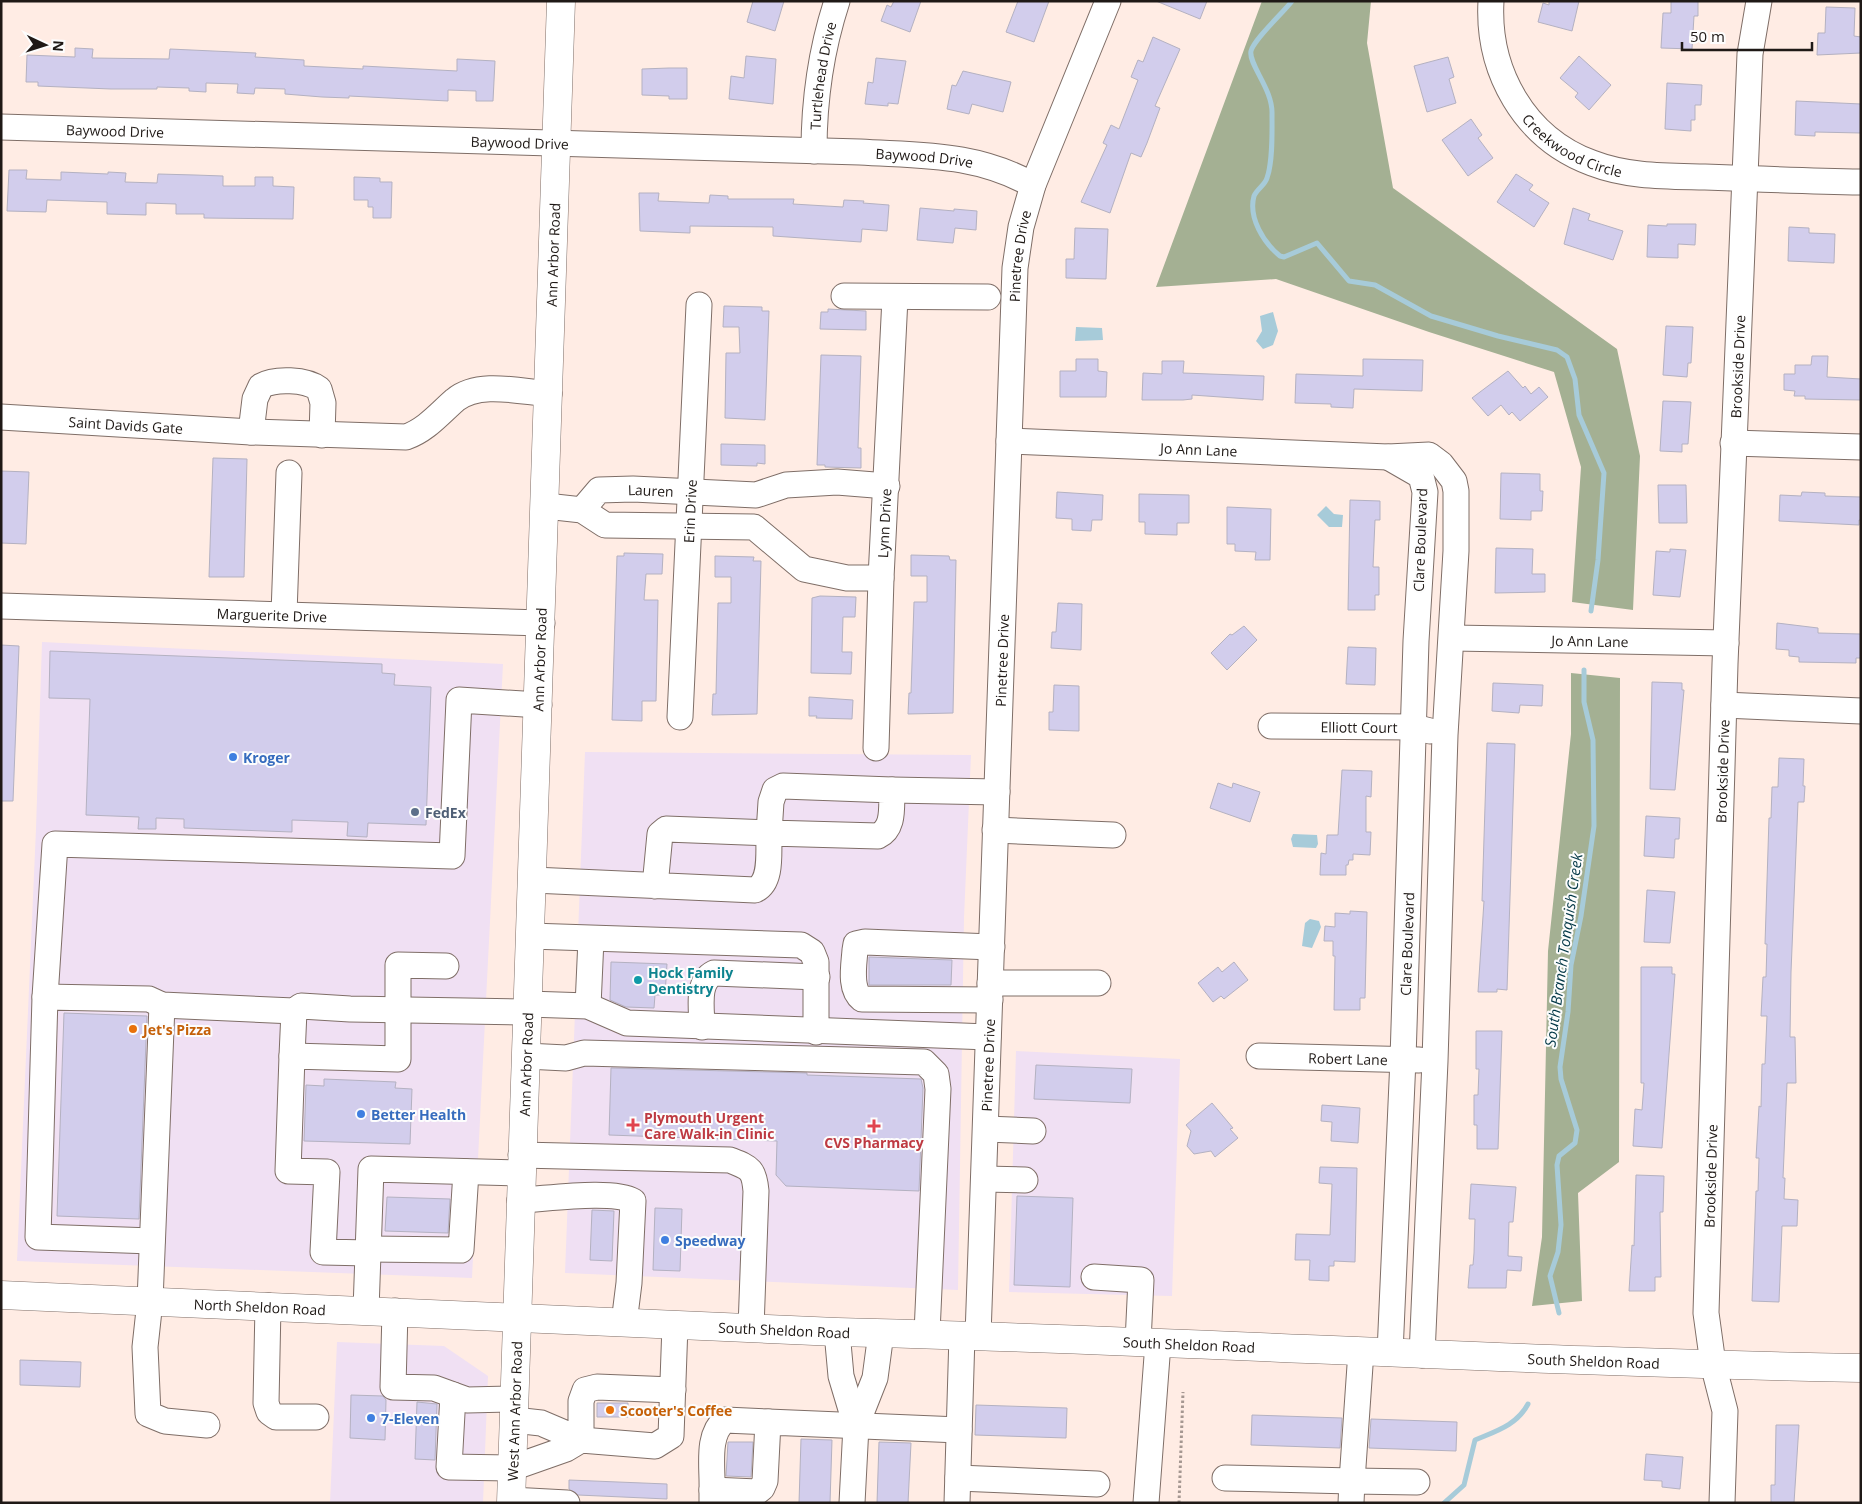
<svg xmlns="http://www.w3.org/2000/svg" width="1862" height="1504" font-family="'Open Sans',sans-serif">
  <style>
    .commercial { fill: #f0e0f3 }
    .forest { fill: #a4b093 }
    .water { fill: #a7cbd9 }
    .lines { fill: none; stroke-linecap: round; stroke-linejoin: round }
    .stream { stroke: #a7cbd9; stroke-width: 5 }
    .building { fill: #d2cdec; stroke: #b4b1c1 }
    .minor-casing { stroke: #7f6e67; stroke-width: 27 }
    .major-casing { stroke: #7f6e67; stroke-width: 29 }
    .path { stroke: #a59791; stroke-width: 3; stroke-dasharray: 2.5 2.5; stroke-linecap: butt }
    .minor { stroke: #fff; stroke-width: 25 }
    .major { stroke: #fff; stroke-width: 28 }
    .shop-dot { fill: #3f7fe0; stroke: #fdfdfd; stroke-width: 2 }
    .service-dot { fill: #5c6f8a; stroke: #fdfdfd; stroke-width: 2 }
    .culture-dot { fill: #0f9aa8; stroke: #fdfdfd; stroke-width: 2 }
    .food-dot { fill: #e8710a; stroke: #fdfdfd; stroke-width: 2 }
    .health-dot { fill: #e0444e; stroke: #fdfdfd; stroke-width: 2 }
    .labels { text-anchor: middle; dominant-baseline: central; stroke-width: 4; stroke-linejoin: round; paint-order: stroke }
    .street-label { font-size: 14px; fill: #1f1916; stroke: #fdfdfd }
    .shop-label { font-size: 14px; font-weight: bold; fill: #366cbe; stroke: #fdfdfd; text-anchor: start }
    .service-label { font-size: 14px; font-weight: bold; fill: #4e5e75; stroke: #fdfdfd; text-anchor: start }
    .culture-label { font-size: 14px; font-weight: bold; fill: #0d838f; stroke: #fdfdfd; text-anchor: start }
    .food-label { font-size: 14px; font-weight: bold; fill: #c56008; stroke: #fdfdfd; text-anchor: start }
    .health-label { font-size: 14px; font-weight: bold; fill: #be3a42; stroke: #fdfdfd; text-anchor: start }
    .water-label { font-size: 15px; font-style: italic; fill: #003645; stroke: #fdfdfd }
  </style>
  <rect width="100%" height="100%" fill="#ffece4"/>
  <!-- commercial -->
  <path class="commercial" d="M42 642 503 664 472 1278 17 1261 36 829Z
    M585 752 971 755 964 918 958 1290 565 1273Z
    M1016 1051 1180 1059 1172 1296 1009 1292Z
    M337 1342 444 1346 488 1376 483 1503H330Z"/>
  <!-- forest -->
  <path class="forest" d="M1262 1H1371L1367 43 1393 188 1617 349 1640 456 1633 610 1572 602 1581 467 1554 372 1429 332 1276 279 1156 287Z
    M1571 673 1620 678 1619 1162 1578 1193 1582 1301 1532 1306 1542 1237 1548 951 1571 734Z"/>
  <!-- water -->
  <path class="water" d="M1273 312 1278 331 1273 345 1263 349 1256 341 1262 331 1260 316Z
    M1076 327 1102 328 1103 340 1075 341Z
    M1326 506 1334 514 1343 515 1342 527H1329L1317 515Z
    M1293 834 1317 835 1318 844 1316 848 1293 847 1291 839Z
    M1310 919 1319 921 1321 927 1312 948 1302 946 1305 923Z"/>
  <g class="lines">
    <!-- stream -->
    <path class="stream" d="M1292 1C1284 12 1254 39 1251 51 1248 64 1273 89 1272 114 1272 132 1273 161 1267 178 1265 185 1257 189 1254 196 1248 218 1264 243 1280 256L1284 257 1317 243 1349 281 1375 285 1431 316 1498 336 1557 350 1567 357 1575 379 1579 415 1604 473 1598 560 1591 611
      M1559 1313 1550 1276 1558 1252 1561 1225 1557 1165 1559 1156 1575 1143 1577 1130 1561 1079 1560 1067 1568 1012 1571 965 1581 916 1594 826 1593 740 1584 702V670
      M1444 1503 1464 1485 1475 1440C1496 1431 1517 1425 1528 1404"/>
  </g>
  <!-- building -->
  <path class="building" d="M753 1H784L775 31 747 22Z
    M894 1H921L910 32 881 21 887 5 891 7Z
    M1018 1H1049L1034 42 1006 32Z
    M1156 1H1207L1200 19Z
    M1549 1H1579L1572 31 1538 22 1543 3 1549 5Z
    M1671 1H1698V16H1694L1692 49 1661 48 1663 13H1671Z
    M1826 7 1855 8 1854 36 1861 37V53L1817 55 1818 33H1825Z
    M1153 37 1180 49 1155 106 1160 108 1147 143 1141 157 1131 153 1110 213 1081 202 1107 145 1103 143 1111 125 1119 129 1138 80 1131 77 1138 60 1143 62Z
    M75 48 93 49 92 58 169 59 170 49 256 53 255 57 304 60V66L363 69V66L457 71V59L495 61 493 101H476V91L448 90V101L349 96V98L322 97 285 94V89L255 88 254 94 237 93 238 84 206 83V92L189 91V88L157 87V89H111L38 86V82H26L27 55 75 57Z
    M746 56 776 59 773 104 729 99 731 76 744 78Z
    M1579 56 1611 85 1589 110 1575 97 1578 93 1560 78Z
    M1448 57 1454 77 1449 79 1456 103 1427 112 1414 66Z
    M876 58 906 61 898 104 888 103V106L865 104 868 82 873 83Z
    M669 68H687V99H669V96L642 95V69Z
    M963 71 1011 82 1003 112 972 104 969 114 947 109 952 85 956 86Z
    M1667 83 1702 85 1701 105H1695V120H1691V131L1665 129Z
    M1796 101 1861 104V133L1815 132V136L1795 135Z
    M1471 119 1482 135 1478 138 1493 158 1468 176 1442 140Z
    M9 170H27L26 179 61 180V172L108 174V172L126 173 125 182 157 183 158 174 195 175 223 176V186H255V177H273V186L294 187 293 219 204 218V214H176V204L146 203V215L107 214V202L47 200 46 212 7 211Z
    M1516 174 1533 185 1529 190 1549 203 1534 227 1497 202Z
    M354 177 380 178V182H392L391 218H373V207H368V200H354Z
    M639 193H659L658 201 709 203 710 195 728 196V199H794L793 204 843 207 844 200 864 201 863 203 889 205 887 231 862 229 861 242 773 236V227L690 226V233L640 231Z
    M920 208 954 211V209L977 211 976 230 955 228 953 243 917 240Z
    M1573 208 1590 214 1588 220 1623 231 1613 260 1564 244Z
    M1667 224H1696L1695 245 1678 244V258L1647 257 1648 225 1667 226Z
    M1789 227 1809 228V233L1835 234 1834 263 1788 261Z
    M1075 228 1108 229 1106 279 1066 278V259H1074Z
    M724 306 762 307V311H769L765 420 725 418 726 353H740L739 327H723Z
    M828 309 866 311V330L820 329 821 312H828Z
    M1666 326 1693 327 1691 363H1688L1687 377 1663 375Z
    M821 355 861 356 858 448H861V468L825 467V465H817Z
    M1812 356H1828L1827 377 1861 379V400L1805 399V396H1794L1795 391 1784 390V374H1795V365H1811Z
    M1076 359H1098V371L1107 372 1106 397H1060V371H1076Z
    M1363 359 1423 360 1422 391 1354 389 1353 408 1331 407V404L1295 403 1296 374 1363 376Z
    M1162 361H1184L1183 373 1264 376 1263 400 1192 395V399L1183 400H1142L1143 373 1162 374Z
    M1508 371 1523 388 1525 386 1531 394 1539 387 1548 397 1520 421 1512 412 1509 415 1501 405 1488 416 1472 398Z
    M1663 401 1691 402 1688 444H1682V452L1660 451Z
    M721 444 765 445V464L757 463V466L721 465Z
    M213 458 247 459 244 577H209Z
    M1 471 29 472 26 544 1 543Z
    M1501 473 1540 474V491H1543L1542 511H1531V520L1500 519Z
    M1658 485H1686L1687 523H1659Z
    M1057 492 1103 495 1102 520H1092L1091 531 1072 530V519L1056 518Z
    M1802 492 1825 493V496L1861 497V520H1859V525L1779 521 1780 495 1801 496Z
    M1139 494 1189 495V523H1177V535L1145 534V522H1139Z
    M1350 500 1380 501V520H1375L1373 567H1379V595H1375V610H1348Z
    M1227 507 1271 509 1270 560H1255L1256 552 1235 551V544H1227Z
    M1496 548 1533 549 1532 574H1545V592L1495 593Z
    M1670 549 1686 550 1680 597 1653 595 1656 551 1670 552Z
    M624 553 663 554 662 574H646L644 600H658L656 701H642V721L612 720 617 556H624Z
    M911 555 949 556 950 560H956L953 713 908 714 909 693H911L914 602H927V576H911Z
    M715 556 754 557 753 561H761L757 714 712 715 713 694H716L718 603H731V577H715Z
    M820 596 856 597 855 617H843L842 652H852L851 674 811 673 812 598Z
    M1058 603 1082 604 1081 650 1051 648 1052 632H1056Z
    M1777 623 1818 628V633L1861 634V658H1856V663L1799 662V657L1789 656V650L1776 649Z
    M1244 626 1257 640 1227 670 1211 653 1230 634 1232 635Z
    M1 645 19 646 13 801H1Z
    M1348 647 1376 648 1375 685 1346 684Z
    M50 651 382 664V673L395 674 394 685 431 687 426 825 368 823 367 837 347 836 348 822 292 820V832L184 828V819L156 818V829H138L139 817 86 815 90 699 49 698Z
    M1652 682 1682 683V690H1684L1675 790 1650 789Z
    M1493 683 1543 685 1542 706 1520 705 1519 713 1492 711Z
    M1054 685 1079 686V731L1049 730V712H1053Z
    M809 697 853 700 852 719 816 718 817 716H809Z
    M1487 743 1515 744 1507 990 1497 989V992H1478L1484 901H1482Z
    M1779 758 1804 759 1803 786H1805L1804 802H1798L1791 972 1790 1037H1795L1796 1083H1787L1783 1178H1785L1784 1199 1798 1200 1797 1226H1782L1779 1302 1752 1301 1756 1191H1758L1759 1158H1756L1759 1106 1761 1107 1762 1064H1765L1767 1016H1761L1763 977H1766L1767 944H1765L1769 818H1771L1772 787H1778Z
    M1342 770 1372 771 1371 797 1366 796V832H1371L1370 855 1353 854V860H1349L1348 865H1346V875H1320L1321 853 1326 854 1327 835H1338Z
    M1218 783 1232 788 1233 783 1260 792 1250 822 1210 808Z
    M1646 816 1680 818 1679 839H1675L1674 858 1644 856Z
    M1647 890 1675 892 1670 943 1644 942Z
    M1350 911 1367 912 1365 998H1360V1010H1334L1335 956H1333V941H1324L1325 926 1335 927V913L1350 914Z
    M869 957 952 960 951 985H869Z
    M611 962 667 964 665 995H655L654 1008 626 1007 610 1000Z
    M1234 962 1248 980 1224 999 1221 996 1213 1002 1198 983 1218 967 1222 972Z
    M1641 967H1672V974H1675L1662 1148 1633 1146 1635 1109 1642 1110 1644 1083H1641Z
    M64 1013 147 1016 139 1219 57 1216Z
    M1476 1031H1502L1498 1149H1477V1125H1474V1095H1478L1479 1069H1476Z
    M1036 1065 1132 1069 1130 1103 1034 1099Z
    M611 1068 807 1073V1075L921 1079 923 1088 919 1191 786 1186 776 1175 777 1141 609 1135Z
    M324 1079 396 1082 395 1088 412 1089 410 1144 304 1141 306 1085 324 1086Z
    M1212 1103 1233 1128 1230 1129 1238 1138 1215 1157 1211 1151 1194 1154 1187 1146 1191 1131 1186 1125Z
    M1322 1105 1360 1108 1358 1143 1331 1141 1332 1122 1321 1121Z
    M1320 1167 1357 1168 1355 1262 1334 1261V1266H1329V1281L1309 1280 1310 1260H1295L1296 1234 1330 1235 1332 1184 1319 1183Z
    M1636 1175 1664 1176 1663 1212H1660L1661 1277H1655V1291H1629L1632 1245 1634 1246Z
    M1471 1184 1516 1187 1513 1222H1509L1508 1256 1522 1257 1521 1271 1507 1270 1506 1288H1468L1470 1265H1473L1474 1253 1475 1219H1469Z
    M1017 1196 1073 1198 1070 1287 1014 1285Z
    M387 1197 450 1199 448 1233 385 1231Z
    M655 1208 682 1209 680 1271 653 1270Z
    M592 1210 614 1211 612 1261 590 1260Z
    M20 1360 81 1362 80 1387 20 1385Z
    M351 1395 383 1396 386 1400 385 1440 350 1438Z
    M417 1402 437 1404 435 1460 415 1459Z
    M597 1403H628V1417H597Z
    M976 1405 1067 1408 1066 1438 975 1435Z
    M1252 1415 1342 1418 1340 1448 1251 1445Z
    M1371 1419 1457 1422 1456 1451 1369 1448Z
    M1776 1425H1799L1794 1503H1771V1485H1775Z
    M801 1439 832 1440 830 1503H799Z
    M728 1442H753L751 1477 726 1476Z
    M879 1442 911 1443 908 1503H877Z
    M1646 1454 1683 1457 1680 1489 1662 1487V1481L1644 1480Z
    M569 1480 667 1484V1499L578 1495 569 1489Z"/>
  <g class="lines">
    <!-- minor casing -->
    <g class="minor-casing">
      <g id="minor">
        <path id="s1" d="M1491 1C1487 71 1524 138 1592 163 1628 177 1667 176 1705 177 1757 179 1809 181 1861 182"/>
        <path id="s2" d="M1 127 860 152C924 156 975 153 1033 185"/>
        <path id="s3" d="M814 151C814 100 821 50 837 1"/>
        <path d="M844 296 988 297"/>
        <path id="s4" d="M1 417 251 432 406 437C426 430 439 414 455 400 479 380 521 392 549 394"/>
        <path d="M251 432 255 399 261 386C275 378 306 379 319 389L323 403 322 435"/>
        <path id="s5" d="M1009 441 1388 457 1429 455 1441 464 1454 481 1456 491V551L1445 735 1435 1061 1422 1355"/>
        <path d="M1733 443 1861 447"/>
        <path d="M1388 457 1421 476 1425 492 1416 641 1403 1059 1390 1353"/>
        <path d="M546 506 582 510 605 525 754 527 804 569 847 578H881"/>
        <path id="s6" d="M582 510 599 490 633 489 756 495 786 485 837 482 887 486"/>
        <path id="s7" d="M1 606 542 623"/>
        <path d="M284 614 289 473"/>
        <path id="s8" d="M1452 638 1726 643"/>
        <path d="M1724 705 1861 711"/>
        <path id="s9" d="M680 717 699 305"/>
        <path id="s10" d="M1271 726 1414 727 1430 731"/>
        <path id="s11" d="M876 748 881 578 895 298"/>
        <path d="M892 790 997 792"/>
        <path d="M995 830 1113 835"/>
        <path d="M533 880C607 884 681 887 755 890 773 882 768 850 769 833L878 836C895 828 891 806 892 790L783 786 775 790 771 802 769 833 666 829 660 834 655 886"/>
        <path d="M530 936 801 945 812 952 816 962V1032"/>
        <path d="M990 983H1098"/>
        <path d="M45 997 55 844 452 856 459 700 539 705"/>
        <path d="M990 1000 862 999C849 989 854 965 855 950L856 944 865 942 992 947"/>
        <path d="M528 1004 588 1006 627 1023 988 1037"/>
        <path d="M162 1005 150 1301 145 1347 148 1414 165 1421 207 1425"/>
        <path d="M588 1006 591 939"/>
        <path d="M702 1027C702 1009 696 982 714 973L817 977"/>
        <path d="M292 1056 294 1011"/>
        <path d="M526 1056 566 1058 584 1053 924 1062 936 1074 938 1089 927 1333"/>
        <path id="s12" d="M1259 1056 1419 1060"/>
        <path d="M986 1129 1033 1131"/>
        <path d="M521 1155 730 1160C750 1168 754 1169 756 1191L751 1328"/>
        <path d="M984 1179 1025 1180"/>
        <path d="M520 1200C546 1199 613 1189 633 1201L629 1283 624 1323"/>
        <path d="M152 1241 38 1237 45 997 149 999 162 1005 294 1011 301 1006 350 1009 528 1012"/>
        <path d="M368 1249 461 1250 466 1172"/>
        <path d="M368 1253 323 1252 327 1172 288 1171 292 1056 398 1059V965L446 966"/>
        <path d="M1094 1277 1141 1280 1138 1342"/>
        <path d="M268 1306 266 1403 269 1412 276 1417H316"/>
        <path d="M366 1310 371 1169 521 1173"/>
        <path d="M395 1311 393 1387 434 1388 467 1400 514 1399"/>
        <path d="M837 1332 841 1376 856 1426"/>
        <path id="s13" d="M978 1336 1015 268 1021 227 1033 185 1108 1"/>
        <path d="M453 1395 449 1467 512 1468 566 1449 581 1440 655 1446 671 1436 675 1325"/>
        <path d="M514 1420 541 1423 581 1440V1401L585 1390 597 1387 673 1390"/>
        <path d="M958 1478 1097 1484"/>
        <path d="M1225 1478 1352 1481 1361 1351"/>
        <path d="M712 1490C713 1468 706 1435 725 1420L768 1422"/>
        <path d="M511 1500 567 1503"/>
        <path d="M712 1503V1490L757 1492 762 1488 765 1481 768 1422 959 1430"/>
        <path d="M852 1503 856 1426 875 1378 881 1333"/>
        <path d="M957 1503 962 1335"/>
        <path d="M1146 1503 1158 1343"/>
        <path d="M1351 1503 1352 1481 1417 1482"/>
        <path id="s14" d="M1722 1503 1725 1411 1713 1364 1706 1313 1725 664 1750 54 1759 1"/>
      </g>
    </g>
    <!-- major casing -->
    <g class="major-casing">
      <g id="major">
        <path id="s15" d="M1 1295 837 1332C1178 1340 1519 1362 1861 1368"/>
        <path id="s16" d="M511 1503 561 1"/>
      </g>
    </g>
    <!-- path -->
    <path class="path" d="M1179 1503 1183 1392"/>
    <!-- minor -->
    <use href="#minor" class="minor"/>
    <!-- major -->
    <use href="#major" class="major"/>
  </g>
  <!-- markers -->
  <g class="shop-dot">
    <circle cx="233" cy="757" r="5"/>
    <circle cx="361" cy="1114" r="5"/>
    <circle cx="665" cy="1240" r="5"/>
    <circle cx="371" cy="1418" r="5"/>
  </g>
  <circle class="service-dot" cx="415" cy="812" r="5"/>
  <circle class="culture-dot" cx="638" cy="980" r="5"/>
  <g class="food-dot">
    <circle cx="133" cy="1029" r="5"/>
    <circle cx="610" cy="1410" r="5"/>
  </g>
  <g class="health-dot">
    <path d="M630.5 1117.5h5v5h5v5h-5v5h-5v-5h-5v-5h5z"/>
    <path d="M871.5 1118.5h5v5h5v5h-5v5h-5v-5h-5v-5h5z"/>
  </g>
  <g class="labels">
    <!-- street labels -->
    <g class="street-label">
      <text stroke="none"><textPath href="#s3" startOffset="76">Turtlehead Drive</textPath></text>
      <text stroke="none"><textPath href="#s2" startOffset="114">Baywood Drive</textPath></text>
      <text stroke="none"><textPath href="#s1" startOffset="179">Creekwood Circle</textPath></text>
      <text stroke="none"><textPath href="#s2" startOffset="519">Baywood Drive</textPath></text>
      <text stroke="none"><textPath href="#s2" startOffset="924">Baywood Drive</textPath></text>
      <text stroke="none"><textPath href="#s16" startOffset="1249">Ann Arbor Road</textPath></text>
      <text stroke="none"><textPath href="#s13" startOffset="1081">Pinetree Drive</textPath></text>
      <text stroke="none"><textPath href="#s14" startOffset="1139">Brookside Drive</textPath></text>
      <text stroke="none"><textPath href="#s4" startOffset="125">Saint Davids Gate</textPath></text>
      <text stroke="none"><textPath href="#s5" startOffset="190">Jo Ann Lane</textPath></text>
      <text stroke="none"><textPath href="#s6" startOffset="78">Lauren</textPath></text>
      <text stroke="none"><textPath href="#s9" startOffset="206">Erin Drive</textPath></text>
      <text stroke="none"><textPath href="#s11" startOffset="225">Lynn Drive</textPath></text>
      <text transform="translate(1420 540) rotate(-88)">Clare Boulevard</text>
      <text stroke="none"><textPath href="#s7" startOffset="271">Marguerite Drive</textPath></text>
      <text stroke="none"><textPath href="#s8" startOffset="138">Jo Ann Lane</textPath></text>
      <text stroke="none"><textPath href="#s16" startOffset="844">Ann Arbor Road</textPath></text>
      <text stroke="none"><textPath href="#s13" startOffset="676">Pinetree Drive</textPath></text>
      <text stroke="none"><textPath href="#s10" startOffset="88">Elliott Court</textPath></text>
      <text stroke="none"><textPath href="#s14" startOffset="734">Brookside Drive</textPath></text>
      <text transform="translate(1407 944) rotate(-88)">Clare Boulevard</text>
      <text stroke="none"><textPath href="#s12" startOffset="89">Robert Lane</textPath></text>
      <text stroke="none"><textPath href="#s16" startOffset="439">Ann Arbor Road</textPath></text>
      <text stroke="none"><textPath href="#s13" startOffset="271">Pinetree Drive</textPath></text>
      <text stroke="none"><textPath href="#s14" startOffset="329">Brookside Drive</textPath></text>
      <text stroke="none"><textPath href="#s15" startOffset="259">North Sheldon Road</textPath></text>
      <text stroke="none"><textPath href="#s15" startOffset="784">South Sheldon Road</textPath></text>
      <text stroke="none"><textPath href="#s15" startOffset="1189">South Sheldon Road</textPath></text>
      <text stroke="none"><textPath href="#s15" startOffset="1594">South Sheldon Road</textPath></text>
      <text stroke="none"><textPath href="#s16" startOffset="92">West Ann Arbor Road</textPath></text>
    </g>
    <!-- shop labels -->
    <g class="shop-label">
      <text x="243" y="757">Kroger</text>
      <text x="371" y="1114">Better Health</text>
      <text x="675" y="1240">Speedway</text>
      <text x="381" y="1418">7-Eleven</text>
    </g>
    <!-- service labels -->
    <g class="service-label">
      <text x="425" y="812">FedEx</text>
    </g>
    <!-- culture labels -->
    <g class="culture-label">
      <text x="648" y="972">Hock Family<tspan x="648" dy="16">Dentistry</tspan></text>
    </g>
    <!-- food labels -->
    <g class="food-label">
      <text x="143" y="1029">Jet's Pizza</text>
      <text x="620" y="1410">Scooter's Coffee</text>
    </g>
    <!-- health labels -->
    <g class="health-label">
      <text x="644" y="1117">Plymouth Urgent<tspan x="644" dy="16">Care Walk-in Clinic</tspan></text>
      <text x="874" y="1142" text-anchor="middle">CVS Pharmacy</text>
    </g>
    <!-- water labels -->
    <g class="water-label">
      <text transform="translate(1563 950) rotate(-82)">South Branch Tonquish Creek</text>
    </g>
  </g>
  <!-- border -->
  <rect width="1862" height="1504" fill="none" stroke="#1f1916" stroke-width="5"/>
  <!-- north arrow -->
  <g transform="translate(45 45) rotate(94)" stroke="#fdfdfd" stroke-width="4" paint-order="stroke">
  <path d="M0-4L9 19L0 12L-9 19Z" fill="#1f1916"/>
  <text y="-8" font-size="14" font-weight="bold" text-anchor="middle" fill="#1f1916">N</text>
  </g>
  <!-- scale -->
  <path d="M1682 42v8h130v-8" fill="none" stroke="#1f1916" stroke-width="2.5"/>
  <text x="1690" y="42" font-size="15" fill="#1f1916" stroke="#fdfdfd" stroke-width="4" paint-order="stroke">50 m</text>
</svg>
